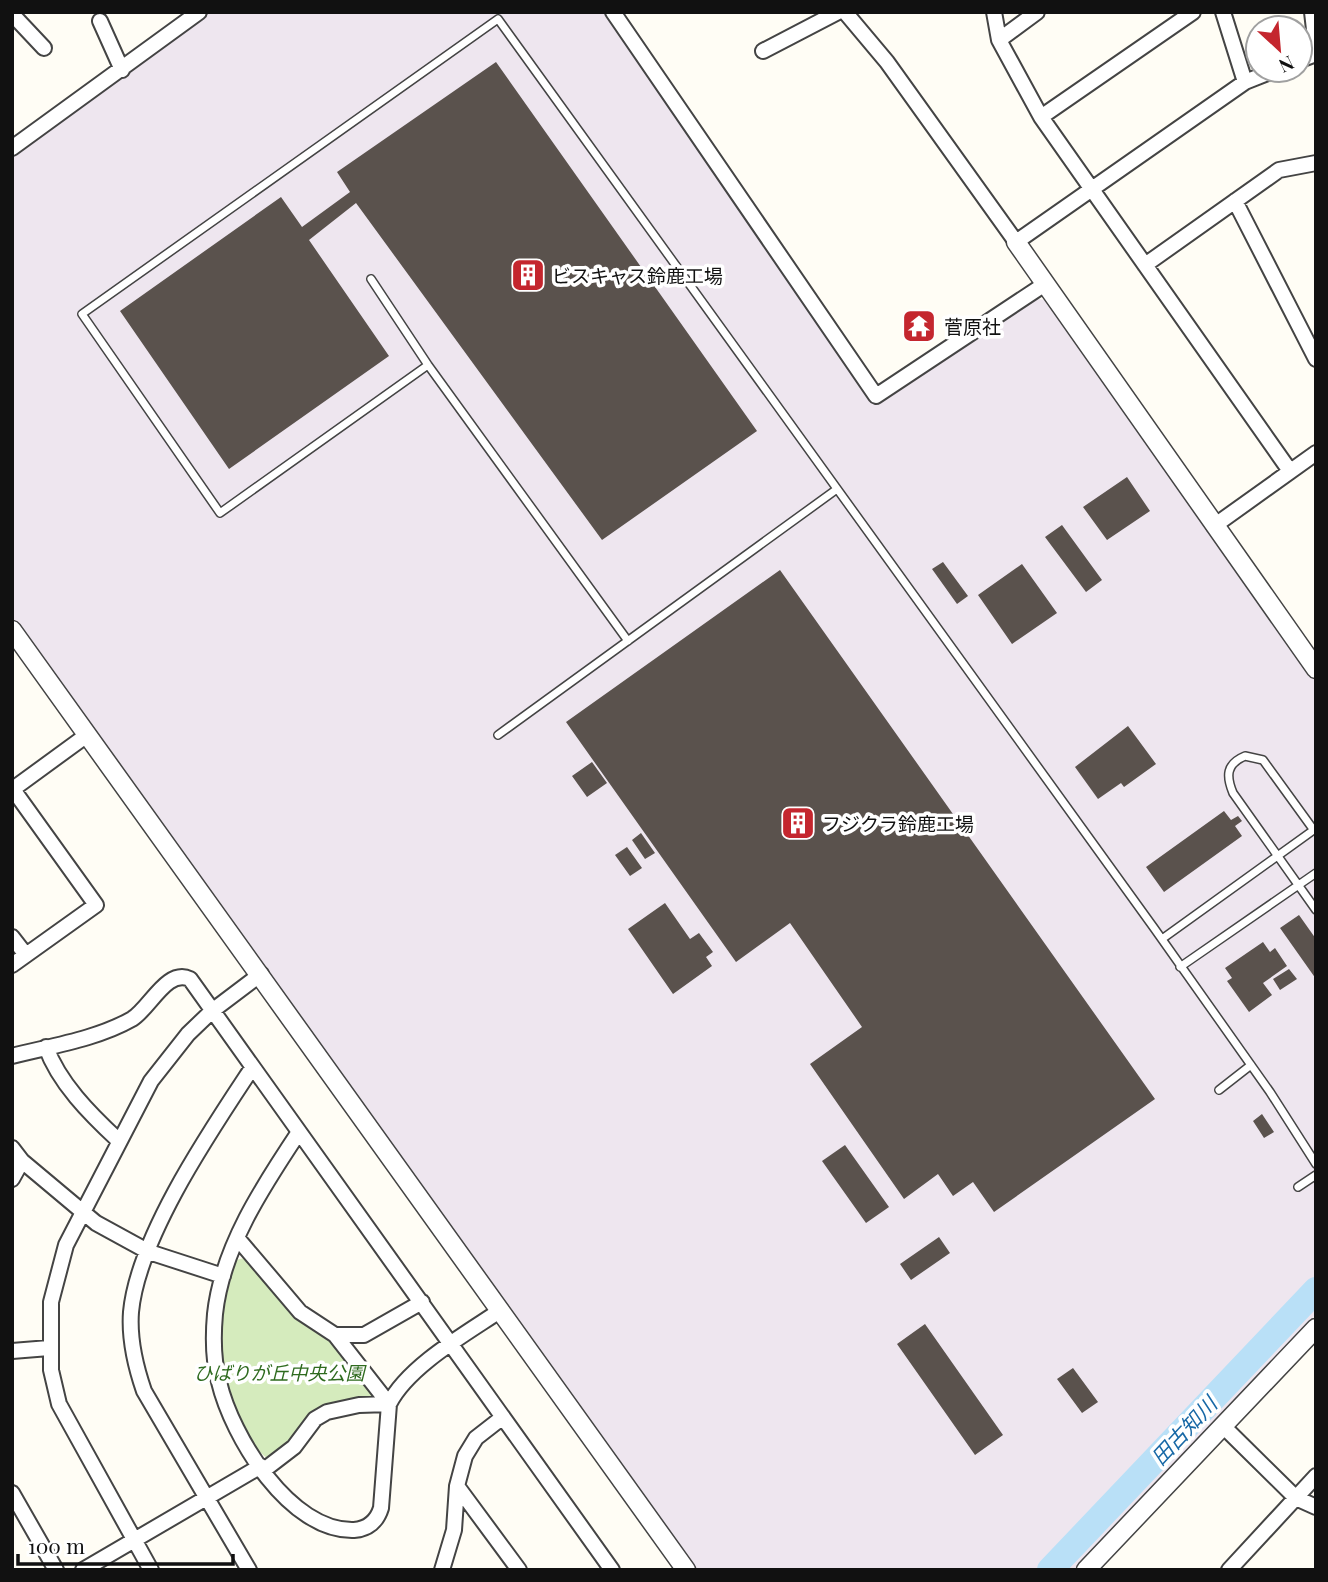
<svg xmlns="http://www.w3.org/2000/svg" width="1328" height="1582" font-family="'Playfair Display','Noto Sans JP',serif">
  <style>
    .industrial { fill: #eee6ef }
    .green { fill: #d5ebbd }
    .lines { fill: none; stroke-linecap: round; stroke-linejoin: round }
    .river { stroke: #b9e0f7; stroke-width: 26 }
    .building { fill: #5a524d }
    .service-casing { stroke: #444; stroke-width: 10 }
    .minor-casing { stroke: #444; stroke-width: 18 }
    .tertiary-casing { stroke: #444; stroke-width: 21 }
    .service { stroke: #fff; stroke-width: 7 }
    .minor { stroke: #fff; stroke-width: 14 }
    .tertiary { stroke: #fff; stroke-width: 18 }
    .labels { text-anchor: middle; dominant-baseline: central; stroke-width: 7; stroke-linejoin: round; paint-order: stroke }
    .poi-label { font-size: 19px; fill: #111; stroke: #fff; text-anchor: start }
    .park-label { font-size: 19px; font-style: italic; fill: #2f6b1f; stroke: #fff }
    .water-label { font-size: 21px; font-style: italic; fill: #1768a6; stroke: #fff }
  </style>
  <rect width="100%" height="100%" fill="#fffdf5"/>
  <!-- industrial -->
  <path class="industrial" d="M207 12H608L875 401 1033 298 1045 300 1316 680V1314L1075 1570H693L12 622V155Z"/>
  <!-- green -->
  <path class="green" d="M244 1258 293 1315 315 1332 336 1342 376 1394 373 1400 324 1407 287 1447 269 1459C259 1454 254 1443 248 1434 214 1381 217 1318 236 1260Z"/>
  <g class="lines">
    <!-- river -->
    <path class="river" d="M1050 1570 1316 1290"/>
  </g>
  <!-- building -->
  <path class="building" d="M496 62 757 431 602 540 356 203 309 240 389 356 229 469 120 311 281 197 302 227 350 192 337 172Z
    M1127 477 1150 511 1107 540 1083 507Z
    M1062 525 1102 580 1086 592 1045 537Z
    M943 562 968 596 957 604 932 569Z
    M1022 564 1057 613 1012 644 978 595Z
    M780 570 1155 1099 994 1212 973 1182 953 1196 938 1174 904 1199 810 1064 862 1027 790 923 736 962 566 722Z
    M1128 726 1156 764 1124 787 1121 783 1098 799 1075 767Z
    M592 762 607 783 587 797 572 776Z
    M1224 811 1231 820 1238 816 1242 821 1235 826 1242 836 1164 892 1146 867Z
    M641 833 655 853 645 859 632 840Z
    M627 847 642 868 630 876 615 855Z
    M665 903 690 939 699 933 713 952 706 957 712 966 673 994 628 929Z
    M1299 915 1316 939V979L1280 928Z
    M1263 942 1270 952 1275 948 1287 966 1263 983 1272 995 1249 1012 1227 981 1232 978 1225 968Z
    M1289 969 1297 979 1280 990 1273 979Z
    M1262 1114 1274 1132 1264 1138 1253 1121Z
    M845 1145 889 1207 866 1223 822 1161Z
    M939 1237 950 1253 911 1280 900 1264Z
    M925 1324 1003 1435 975 1455 897 1344Z
    M1073 1368 1098 1402 1082 1413 1057 1379Z"/>
  <g class="lines">
    <!-- service casing -->
    <g class="service-casing">
      <path id="service" d="M371 279 428 365 628 641
        M428 365 220 513 82 314 498 19 1154 928 1270 1092 1316 1164
        M498 735 837 489
        M1313 829 1263 760 1245 756C1226 764 1226 776 1233 793L1316 910
        M1162 939 1315 829
        M1180 967 1316 873
        M1219 1090 1251 1065
        M1298 1187 1316 1175"/>
    </g>
    <!-- minor casing -->
    <g class="minor-casing">
      <path id="minor" d="M613 12 876 396 1045 284
        M845 12 887 62 1016 242 1245 82 1275 70
        M994 12 999 40 1041 117 1290 471
        M1223 12 1245 82
        M1312 12 1316 47
        M12 14 44 48
        M100 21 122 70
        M999 40 1037 12
        M763 51 838 12
        M1300 60 1316 54
        M1041 117 1193 12
        M12 148 199 12
        M1235 201 1316 359
        M1145 265 1279 170 1316 163
        M1214 526 1316 453
        M12 788 96 905 12 965
        M13 789 87 735
        M12 937 26 955
        M46 1047C59 1083 90 1114 118 1140
        M12 1056C51 1046 97 1039 132 1019 150 1008 167 968 190 979L612 1570
        M299 1132C263 1186 222 1248 215 1314 213 1336 213 1360 219 1382 232 1437 290 1532 354 1530 368 1529 377 1521 381 1508L389 1404C408 1366 467 1333 501 1310
        M12 1148 22 1161 12 1179
        M22 1161 96 1223 149 1252 223 1276
        M238 1239 300 1312 335 1335 389 1404
        M335 1335H364L422 1302
        M12 1351 49 1348
        M1223 1426 1296 1498 1316 1507
        M264 1470 294 1447 315 1419 327 1412 359 1405 389 1404
        M457 1486 519 1570
        M12 1493 56 1570
        M83 1570 261 1466
        M151 1570 59 1404 51 1370V1302L66 1245 151 1081 188 1034 212 1011 261 974
        M249 1570 144 1391C135 1365 129 1339 131 1312 138 1237 211 1130 252 1068
        M442 1570 454 1530 457 1486 465 1456 476 1438 503 1417
        M1229 1570 1316 1476"/>
    </g>
    <!-- tertiary casing -->
    <g class="tertiary-casing">
      <path id="tertiary" d="M1016 242 1316 669
        M12 630 686 1570
        M1086 1570 1316 1328"/>
    </g>
    <!-- service -->
    <use href="#service" class="service"/>
    <!-- minor -->
    <use href="#minor" class="minor"/>
    <!-- tertiary -->
    <use href="#tertiary" class="tertiary"/>
  </g>
  <!-- icons -->
  <defs>
    <g id="building-square" transform="scale(1.75)"><rect x="-9" y="-9" width="18" height="18" rx="4" fill="#c4262e" stroke="#fff"/><path d="M-4-6H4V6H1V3H-1V6H-4ZM-2.5-4.3h1.7v1.8h-1.7ZM.8-4.3h1.7v1.8H.8ZM-2.5-1h1.7V.8h-1.7ZM.8-1h1.7V.8H.8Z" fill="#fff"/></g>
    <g id="temple-square" transform="scale(1.75)"><rect x="-9" y="-9" width="18" height="18" rx="4" fill="#c4262e" stroke="#fff"/><path d="M0-6L5-2H3V0L6.5 2.5H4V6H1.5V3h-3V6H-4V2.5H-6.5L-3 0V-2H-5Z" fill="#fff"/></g>
  </defs>
  <g fill-rule="evenodd">
    <use href="#building-square" x="528" y="275"/>
    <use href="#temple-square" x="919" y="326"/>
    <use href="#building-square" x="798" y="823"/>
  </g>
  <g class="labels">
    <!-- poi labels -->
    <g class="poi-label">
      <text x="552" y="275">ビスキャス鈴鹿工場</text>
      <text x="944" y="326">菅原社</text>
      <text x="822" y="823">フジクラ鈴鹿工場</text>
    </g>
    <!-- park labels -->
    <g class="park-label">
      <text x="279" y="1372">ひばりが丘中央公園</text>
    </g>
    <!-- water labels -->
    <g class="water-label">
      <text transform="translate(1183 1430) rotate(-47)">田古知川</text>
    </g>
  </g>
  <!-- border -->
  <rect width="1328" height="1582" fill="none" stroke="#111111" stroke-width="28"/>
  <!-- north arrow -->
  <g transform="translate(1279 49) rotate(154)"><circle r="33" fill="#ffffff" stroke="#a0a0a0" stroke-width="2"/>
  <path d="M0-5L12 26L0 18L-12 26Z" fill="#c4262e"/>
  <text y="-10" font-size="19" font-weight="bold" text-anchor="middle" fill="#111111">N</text>
  </g>
  <!-- scale -->
  <path d="M18 1554v10h215v-10" fill="none" stroke="#111111" stroke-width="3.5"/>
  <text x="28" y="1554" font-size="21" fill="#111111" stroke="#ffffff" stroke-width="5" paint-order="stroke">100 m</text>
</svg>
